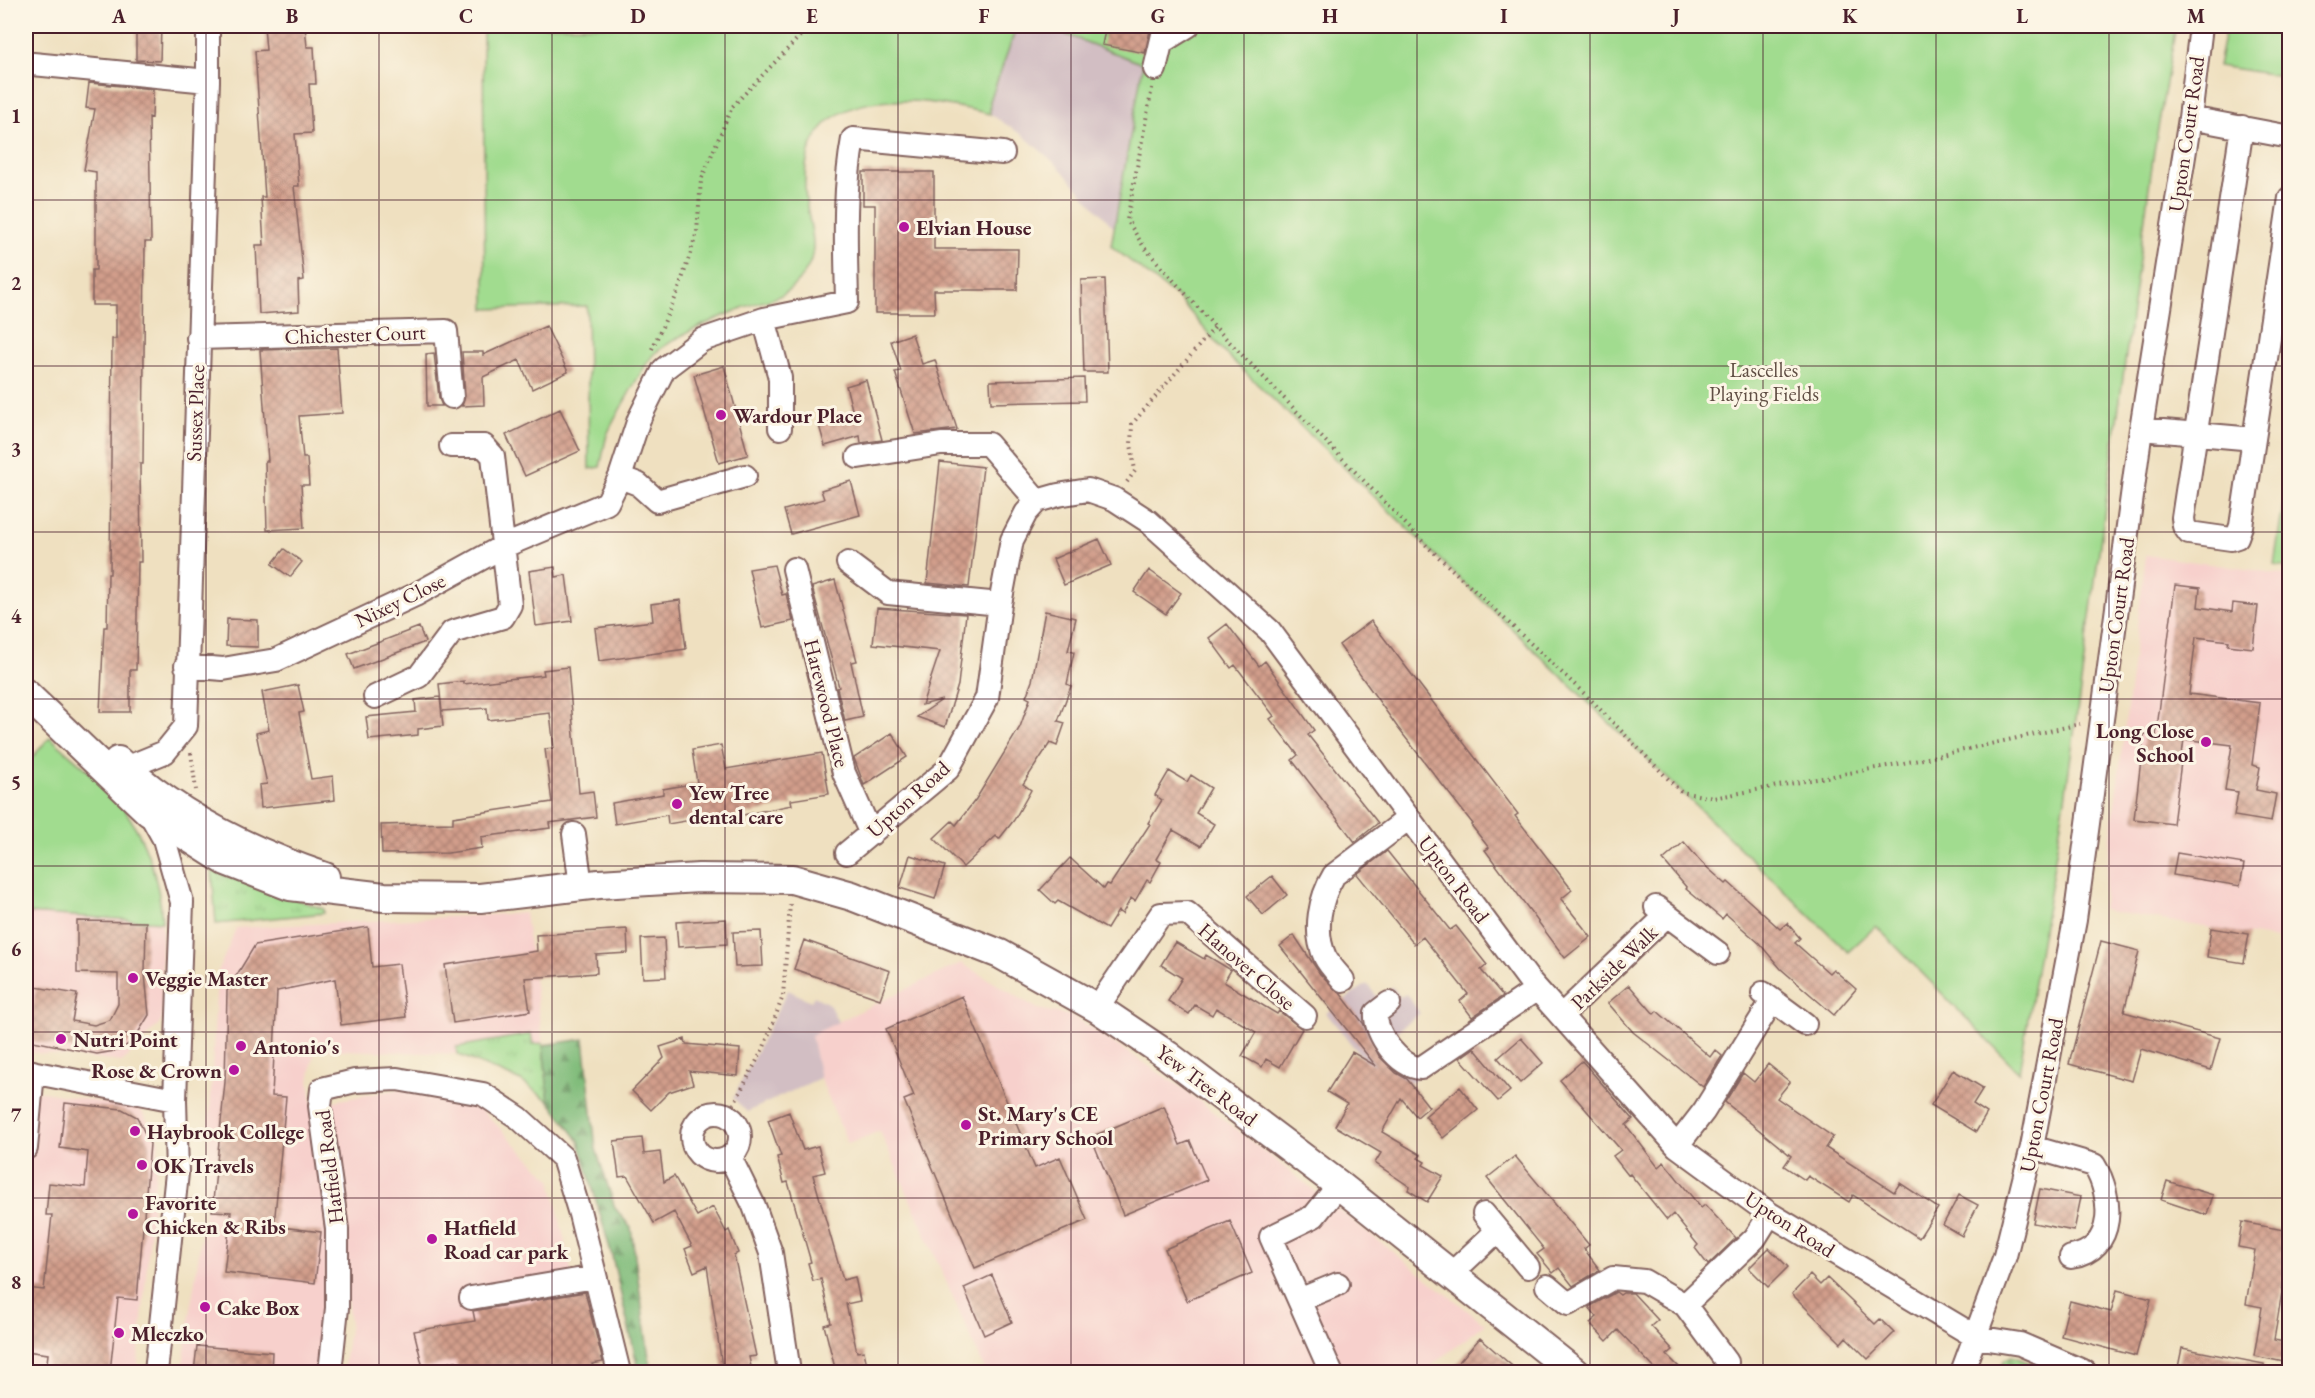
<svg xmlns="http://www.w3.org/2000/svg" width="2315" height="1398" font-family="'EB Garamond',serif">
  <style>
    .built { fill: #f7d0cc }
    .industrial { fill: #d2bec3 }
    .grass { fill: url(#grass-tufts); stroke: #767e5d; stroke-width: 1.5 }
    .forest { fill: url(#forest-firs); stroke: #656e52; stroke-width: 1.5 }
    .cemetery { fill: url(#cemetery-stones); stroke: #767e5d; stroke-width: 1.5 }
    .park { fill: #a1dc8f; stroke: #767e5d; stroke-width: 1.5 }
    .building { fill: url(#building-cross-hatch) }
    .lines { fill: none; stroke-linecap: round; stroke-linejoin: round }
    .minor-casing { stroke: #84635f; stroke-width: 26 }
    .major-casing { stroke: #84635f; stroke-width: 32 }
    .path { stroke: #84635f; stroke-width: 4; stroke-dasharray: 1.5 4.5; stroke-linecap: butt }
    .minor { stroke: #fff; stroke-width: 22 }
    .major { stroke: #fff; stroke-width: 28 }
    .grid { fill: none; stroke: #4a1f2b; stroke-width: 1.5; stroke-opacity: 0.55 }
    .poi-dot { fill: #b5179e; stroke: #fcf5e5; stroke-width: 2 }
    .labels { text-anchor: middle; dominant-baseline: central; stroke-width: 6; stroke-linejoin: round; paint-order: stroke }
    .street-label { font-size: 21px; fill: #4a1f2b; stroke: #fcf5e5 }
    .poi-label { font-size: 21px; font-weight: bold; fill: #4a1f2b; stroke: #fcf5e5; text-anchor: start }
    .park-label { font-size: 21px; fill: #604e44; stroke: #fcf5e5 }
    .neatline { fill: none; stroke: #4a1f2b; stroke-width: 2 }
    .grid-label { font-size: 20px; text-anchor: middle; font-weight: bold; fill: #4a1f2b }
  </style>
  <defs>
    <pattern id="grass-tufts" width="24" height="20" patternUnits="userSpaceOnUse" patternTransform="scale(1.5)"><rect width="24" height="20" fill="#a1dc8f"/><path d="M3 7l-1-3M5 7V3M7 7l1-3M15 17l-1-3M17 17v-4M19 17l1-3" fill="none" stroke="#8cbc7c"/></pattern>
    <pattern id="forest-firs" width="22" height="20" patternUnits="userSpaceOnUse" patternTransform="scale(1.5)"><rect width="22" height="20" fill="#80bc7a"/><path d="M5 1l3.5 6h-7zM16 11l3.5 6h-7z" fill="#6b9864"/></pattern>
    <pattern id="cemetery-stones" width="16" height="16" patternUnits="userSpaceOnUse" patternTransform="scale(1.5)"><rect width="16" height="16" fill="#a1dc8f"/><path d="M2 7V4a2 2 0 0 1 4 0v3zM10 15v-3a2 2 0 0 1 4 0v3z" fill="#8cbc7c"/></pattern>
    <pattern id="building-cross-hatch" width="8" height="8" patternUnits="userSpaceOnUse" patternTransform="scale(1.5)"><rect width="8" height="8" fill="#d29e8b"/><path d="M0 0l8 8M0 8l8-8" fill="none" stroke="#ac8072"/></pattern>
  </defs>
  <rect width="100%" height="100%" fill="#fcf5e5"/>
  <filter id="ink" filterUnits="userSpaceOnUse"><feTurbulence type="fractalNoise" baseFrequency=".0167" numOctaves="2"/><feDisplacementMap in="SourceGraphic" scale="12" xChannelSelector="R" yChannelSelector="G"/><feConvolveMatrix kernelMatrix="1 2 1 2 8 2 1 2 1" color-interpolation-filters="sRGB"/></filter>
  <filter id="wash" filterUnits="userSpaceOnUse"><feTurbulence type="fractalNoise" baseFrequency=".008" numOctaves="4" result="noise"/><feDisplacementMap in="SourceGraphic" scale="24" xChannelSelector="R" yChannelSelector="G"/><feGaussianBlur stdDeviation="1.35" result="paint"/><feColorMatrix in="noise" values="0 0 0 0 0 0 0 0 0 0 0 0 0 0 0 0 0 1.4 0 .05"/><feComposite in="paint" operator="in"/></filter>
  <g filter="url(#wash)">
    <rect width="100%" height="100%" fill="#efe0c0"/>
    <!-- built -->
    <path class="built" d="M2146 555 2289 575V941L2102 910Z
      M26 913 162 922V1021L122 1062 26 1052Z
      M525 913 543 1044 456 1054 315 1049 309 1081 330 1232 324 1301 323 1372H182L205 1210 217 974 236 928Z
      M961 963 1038 1009 1072 1016 1187 1091 1485 1324 1423 1372H986L880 1131 848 1144 820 1078 810 1035Z
      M26 1089 140 1109 159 1139 137 1372H26Z
      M400 1089 472 1100 551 1180 594 1372H343L350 1323 323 1103Z"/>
    <!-- industrial -->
    <path class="industrial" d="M1017 26H1044L1143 64 1115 229 1058 166 1024 136 990 114V101Z
      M1367 984 1377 997 1393 987 1400 997 1406 994 1420 1013 1395 1033 1415 1058 1454 1054 1392 1094 1326 1013Z
      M788 990 811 1001 814 996 829 1004 838 1022 811 1035 820 1078 747 1112 733 1098Z"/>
    <!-- grass -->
    <path class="grass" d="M212 870 324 909V913L216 924Z
      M531 1034 533 1044 543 1043 549 1101 521 1081 457 1054 456 1047Z"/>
    <!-- forest -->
    <path class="forest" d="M584 1039 596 1149 615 1208 631 1228 651 1372H639L612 1256 579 1141 549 1101 543 1045Z"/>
    <!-- cemetery -->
    <path class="cemetery" d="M2012 1356 2053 1372H1998L2005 1359Z"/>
    <!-- park -->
    <path class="park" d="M483 26H1017L990 101V114C918 96 801 79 805 188 806 229 830 254 790 289 776 302 756 301 740 309 712 321 679 334 655 353 647 359 612 423 607 435 604 445 603 456 600 467L589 469 587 306 485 309Z
      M1044 26H2176L2154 151 2065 799 2019 1072 1876 926 1848 952 1226 354 1179 299 1111 246 1143 64Z
      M2226 26H2289V77L2218 66Z
      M2289 467V568L2274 565Z
      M50 737C72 758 104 781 121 805 146 838 160 881 162 922L26 913V785L29 761Z"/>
    <g id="blocks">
      <!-- building -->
      <path class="building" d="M136 26H161L160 61 136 60Z
        M264 26H305L307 47H314L316 84H309L312 133 295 134 299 186H294L304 280 298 281 299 311 259 314 256 245H264L261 197H265L255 51 266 50Z
        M1106 26H1151L1145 53 1102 45Z
        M89 83 153 89 152 118 149 117 151 242H145L143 464H140L141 562H138L136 670H130V712H100L104 627H107L108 574H110L112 339H116V305H92V270H96V172L84 170 95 109 86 108Z
        M863 172H934V249H1018L1017 290H934L935 313H875V205H863Z
        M1105 279 1108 372H1084L1081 280Z
        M546 326 568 372 532 389 519 360 483 377 484 405 462 406 465 396 462 352H483V355Z
        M912 334 922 364 935 360 957 429 915 434 895 372 901 371 891 341Z
        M337 348 342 413 299 416 303 458H307L309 485H301L304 528 267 530 265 461H268L260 350Z
        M434 353 439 398 442 406H427L426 354Z
        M724 366 748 455 719 463 694 375Z
        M1084 378 1085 401 991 403 990 381Z
        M866 380 882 440 861 443 860 436 825 446 818 422 853 413 846 386Z
        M560 409 580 451 525 476 506 435Z
        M940 462 983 467 969 587 927 583Z
        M851 481 860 515 791 534 784 510 824 499 821 490Z
        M1099 539 1111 565 1064 585 1053 559Z
        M284 549 302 562 290 577 272 564Z
        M774 565 782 595 786 594 793 621 762 628 749 569Z
        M555 567 556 577 566 575 572 621 536 626 529 571Z
        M1149 570 1181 593 1166 614 1134 592Z
        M835 580 857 661 851 662 863 717 845 721 837 688 839 687 812 587Z
        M2175 585 2200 588 2198 607 2232 612 2233 603 2258 606 2253 648 2228 645 2229 641 2196 637 2189 694 2260 703 2252 765 2260 767 2256 790 2276 794 2271 822 2234 816 2238 792 2225 790 2232 745 2184 739 2173 824 2134 819 2144 734 2156 736Z
        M680 600 686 649 599 661 595 628 653 621 651 604Z
        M877 608 966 614 958 685 945 727 917 717 942 700 922 705 940 651 873 644Z
        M1045 611 1076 618 1068 651 1074 652 1067 684 1071 686 1058 721 1065 723 1057 746 1050 743 1023 784 1031 790 1014 820 999 839 996 836 963 867 934 838 952 821 956 825 976 799 1020 727 1030 699 1026 697 1032 681Z
        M227 619 258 620V647L226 646Z
        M1371 621 1518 814 1515 816 1572 890 1561 899 1591 937 1565 958 1485 850 1489 848 1471 825 1473 824 1398 728 1339 645Z
        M1227 624 1259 666 1265 661 1314 730 1308 735 1378 823 1355 842 1292 760 1298 755 1270 719 1274 716 1235 665 1231 668 1209 638Z
        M419 627 425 642 354 669 348 654Z
        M568 667 579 793 593 791 596 817 549 823 550 828 481 837 482 848 448 853 382 854 381 825 453 823V817L552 802 545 749 554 748 550 713 488 720 487 708 442 711 439 684 464 681V684L544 675 543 670Z
        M298 685 304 712 299 713 311 779 333 776 335 800 261 808 259 785 267 784 256 733 269 730 262 692Z
        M440 697 443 726 418 729V735L369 740 366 717 416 712 415 700Z
        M892 733 907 757 864 785 854 758Z
        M721 745 726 769 822 753 829 794 791 800 792 805 704 823 703 818 668 824 667 815 615 824 612 803 663 794V789L697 783 692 750Z
        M1169 771 1187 782 1191 775 1211 788 1196 813 1214 824 1201 846 1173 830 1156 859 1161 862 1150 882 1147 880 1135 901 1131 898 1122 914 1118 911 1107 929 1058 901 1055 904 1040 890 1070 858 1104 889 1107 884 1110 885 1150 824 1148 823 1162 800 1155 795Z
        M1684 842 1702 863 1726 884 1728 882 1780 929 1787 923 1800 938 1795 943 1829 973 1833 969 1856 989 1834 1015 1781 969 1759 943 1726 914 1722 919 1686 889 1687 888 1663 860Z
        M1387 851 1450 930 1456 926 1487 965 1481 970 1503 996 1472 1017 1460 1001 1468 994 1423 937 1414 944 1357 874Z
        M2177 853 2244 864 2240 886 2173 875Z
        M910 855 945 866 935 899 900 888Z
        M1272 876 1287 895 1263 915 1247 896Z
        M726 919 727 944 678 947 676 922Z
        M77 921 146 922 145 974 149 1015 135 1038 121 1050 97 1054 28 1040 36 987 77 994 72 1021 94 1025 110 1020 118 1004V974L77 973Z
        M368 927 372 967 399 964 406 1017 341 1025 335 979 277 991 272 1096 286 1097 274 1226 321 1232 315 1283 224 1272 231 1212 212 1211 225 1082 227 991 255 945Z
        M2211 928 2249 934 2244 963 2207 957Z
        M627 929 628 953 596 955 597 973 525 978 530 1011 453 1023 445 965 537 951 536 935Z
        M761 931 763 966 735 967 733 932Z
        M1294 935 1320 974 1340 993 1363 1023 1379 1056 1396 1073 1407 1079 1429 1107 1417 1117 1401 1098 1382 1132 1421 1155 1418 1158 1425 1162 1423 1165 1443 1176 1427 1202 1408 1190 1410 1187 1375 1163 1381 1153 1335 1126 1347 1104 1327 1092 1352 1052 1376 1066 1280 946Z
        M664 938 666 977 643 978 641 939Z
        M804 940 890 971 880 999 794 969Z
        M2101 941 2139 951 2124 1012 2220 1038 2211 1070 2141 1049 2132 1081 2069 1064Z
        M1175 942 1204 959 1206 955 1231 970 1224 982 1277 1014 1279 1011 1302 1029 1280 1067 1266 1059 1262 1067 1242 1056 1256 1032 1216 1008 1212 1015 1195 1005 1189 1014 1168 1001 1182 978 1161 965Z
        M1629 985 1654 1014 1657 1011 1710 1057 1715 1050 1722 1056 1703 1087 1633 1032 1608 1003Z
        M962 996 1035 1168 1060 1157 1087 1220 975 1268 904 1100 914 1096 886 1029Z
        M1521 1038 1543 1063 1520 1083 1498 1058Z
        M685 1039 686 1044 740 1049 738 1076 689 1071 693 1084 669 1092 651 1110 632 1091 664 1058 660 1047Z
        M1474 1048 1510 1091 1498 1101 1460 1058Z
        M1582 1061 1633 1119 1626 1125 1658 1167 1664 1162 1701 1208 1705 1205 1736 1238 1708 1265 1695 1248 1698 1245 1673 1214 1667 1220 1630 1174 1628 1175 1613 1156 1621 1150 1560 1080Z
        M1768 1064 1790 1082 1777 1098 1833 1137 1826 1148 1894 1192 1900 1183 1938 1208 1919 1238 1853 1195 1849 1202 1808 1176 1805 1180 1784 1166 1791 1156 1725 1102 1743 1073 1754 1082Z
        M1953 1070 1983 1088 1973 1104 1987 1113 1976 1132 1931 1105Z
        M1460 1087 1478 1110 1443 1138 1425 1116Z
        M65 1103 122 1109 137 1117 150 1144 137 1300 118 1298 110 1372H46L48 1354 26 1351V1288L44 1290 52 1215H46L49 1183 85 1187 88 1152 60 1148Z
        M1164 1106 1180 1145 1190 1141 1207 1180 1123 1215 1091 1137Z
        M789 1112 803 1150 818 1146 825 1172 813 1175 843 1280 855 1277 860 1301 846 1304 857 1352 864 1351 868 1370 836 1372 824 1325 831 1323 821 1279 813 1281 808 1263 811 1262 788 1182 784 1183 777 1157 781 1156 768 1120Z
        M642 1138 644 1154 660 1152 664 1182 674 1176 697 1216 713 1207 726 1232 729 1230 738 1253 734 1255 756 1356 749 1357 752 1372H723L707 1266 694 1272 685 1249 692 1246 674 1212 654 1223 627 1176 619 1177 614 1141Z
        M1515 1156 1589 1245 1584 1249 1600 1270 1573 1286 1559 1268 1553 1273 1537 1254 1544 1249 1487 1178Z
        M2167 1181 2213 1195 2207 1215 2161 1200Z
        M2040 1189 2081 1197 2074 1231 2033 1223Z
        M1959 1195 1978 1205 1962 1236 1943 1225Z
        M1230 1221 1252 1273 1187 1301 1165 1249Z
        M2242 1222 2289 1231V1250L2274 1340 2289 1343V1363L2254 1356 2262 1307 2246 1304 2255 1250 2238 1247Z
        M1769 1248 1788 1267 1768 1287 1749 1268Z
        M992 1275 1012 1322 984 1335 964 1288Z
        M1810 1275 1820 1285 1827 1278 1875 1324 1880 1319 1894 1333 1868 1359 1846 1337 1841 1343 1792 1294Z
        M2117 1290 2151 1299 2136 1356 2061 1336 2070 1301 2111 1312Z
        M585 1292 603 1362 592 1364 594 1372H458L456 1361 423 1368 414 1331 475 1321 473 1311Z
        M1616 1292 1620 1295 1623 1293H1633L1658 1320 1651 1326 1673 1350 1667 1355 1684 1372H1658L1618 1330 1607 1341 1590 1323 1597 1317 1589 1307Z
        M1480 1338 1519 1372H1450Z
        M197 1346 272 1352 271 1372H194Z
        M2182 1348 2264 1364V1372H2177Z"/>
    </g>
  </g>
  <g filter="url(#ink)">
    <use href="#blocks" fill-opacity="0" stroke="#84635f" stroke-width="1.5"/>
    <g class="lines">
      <!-- minor casing -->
      <g class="minor-casing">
        <path id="minor" d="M1162 42 1188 26
          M33 64 208 81
          M1155 69 1165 26
          M2190 118 2290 137
          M2242 127 2183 518 2184 526 2189 533 2231 539 2237 537 2241 526 2290 198
          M764 319 780 378V428
          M198 338 446 331 452 397
          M2141 429 2254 439
          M858 457 941 444H988L1037 501
          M620 477 638 484 657 501 745 476
          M848 563 888 593 1000 604
          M794 569 844 773 871 834
          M186 666 223 669 276 660 415 595 502 547 607 503 620 477 639 419 664 369 702 340 764 319 847 302C846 248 843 192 853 139L1003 153
          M375 697 419 676 452 632 503 617 510 605 493 456 484 446H451
          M126 768 165 752 186 726 208 81V26
          M149 812 164 839 182 902 175 1100 177 1173 156 1372
          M574 834 581 886
          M847 853 948 769 987 698 1000 604 1012 540 1026 513 1037 501 1058 495 1088 490 1114 499 1148 521 1270 631 1529 980 1677 1146 1770 1214 1976 1337 2020 1344 2085 1372
          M1656 907 1718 953
          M1343 980C1337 973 1329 965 1325 957 1313 931 1320 898 1334 875L1409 818
          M1763 993 1805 1024
          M1389 1003 1376 1013C1374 1034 1400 1068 1421 1068L1537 989
          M1097 1008 1161 914 1187 913 1305 1016
          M1561 1016 1666 916
          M26 1071 175 1100
          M692 1137a24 24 0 1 1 48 0a24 24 0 1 1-48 0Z
          M1677 1146 1704 1111 1772 1001
          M2032 1147 2094 1165C2113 1196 2117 1250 2071 1257
          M26 1148 33 1072
          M730 1157 754 1206 771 1253 789 1372
          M1484 1214 1528 1267
          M1452 1273 1497 1231
          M1547 1286 1568 1304 1613 1278 1644 1281 1685 1305 1727 1362
          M471 1298 595 1277
          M1299 1300 1338 1284
          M1685 1305 1755 1238 1770 1214
          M330 1372 337 1308V1229L320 1106 322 1089 355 1081 397 1079 483 1094 519 1118 563 1158 580 1214 619 1372
          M1331 1372 1271 1237 1314 1216 1339 1185
          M1962 1372 2005 1256 2032 1147 2075 920 2141 429 2190 118 2201 26"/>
      </g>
      <!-- major casing -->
      <g class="major-casing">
        <path id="major" d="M26 694 149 812 226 861 290 886 384 897 480 898 599 884 699 878 792 879 852 896 1000 954 1097 1008 1167 1055 1339 1185 1574 1372
          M118 761C175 815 251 852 325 877"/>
      </g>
      <!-- path -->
      <path class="path" d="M1152 88 1127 220 1144 247 1215 327 1427 546 1592 701 1681 792 1713 798 1914 761 2080 724
        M652 349 678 292 697 232 701 180 732 107 801 35 806 26
        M1127 482 1135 471 1131 444 1132 424 1215 327
        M191 753 196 790
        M728 1115 764 1047 783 996 790 904
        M1994 1372 1999 1363"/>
      <!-- minor -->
      <use href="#minor" class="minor"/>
      <!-- major -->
      <use href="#major" class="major"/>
    </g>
  </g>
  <!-- grid -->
  <path class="grid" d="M206 26V1372M379 26V1372M552 26V1372M725 26V1372M898 26V1372M1071 26V1372M1244 26V1372M1417 26V1372M1590 26V1372M1763 26V1372M1936 26V1372M2109 26V1372M26 200H2290M26 366H2290M26 532H2290M26 699H2290M26 866H2290M26 1032H2290M26 1198H2290"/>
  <!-- markers -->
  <g class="poi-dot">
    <circle cx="904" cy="227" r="6"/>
    <circle cx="721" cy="415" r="6"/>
    <circle cx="2206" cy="742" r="6"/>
    <circle cx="677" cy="804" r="6"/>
    <circle cx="133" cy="978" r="6"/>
    <circle cx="61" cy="1039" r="6"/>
    <circle cx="241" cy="1046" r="6"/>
    <circle cx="234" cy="1070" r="6"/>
    <circle cx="966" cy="1125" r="6"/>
    <circle cx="135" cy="1131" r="6"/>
    <circle cx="142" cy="1165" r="6"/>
    <circle cx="133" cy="1214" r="6"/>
    <circle cx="432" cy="1239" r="6"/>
    <circle cx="205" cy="1307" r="6"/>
    <circle cx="119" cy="1333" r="6"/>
  </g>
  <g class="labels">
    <!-- street labels -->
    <g class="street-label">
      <text transform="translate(2186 134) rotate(-82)">Upton Court Road</text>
      <text transform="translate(355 334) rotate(-2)">Chichester Court</text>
      <text transform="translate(195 413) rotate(-88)">Sussex Place</text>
      <text transform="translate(400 600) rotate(-26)">Nixey Close</text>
      <text transform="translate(2116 615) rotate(-82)">Upton Court Road</text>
      <text transform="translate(827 703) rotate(76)">Harewood Place</text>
      <text transform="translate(908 799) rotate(-42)">Upton Road</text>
      <text transform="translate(1454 879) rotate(53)">Upton Road</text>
      <text transform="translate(1247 966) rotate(41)">Hanover Close</text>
      <text transform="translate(1614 967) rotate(-44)">Parkside Walk</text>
      <text transform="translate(1207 1085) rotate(37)">Yew Tree Road</text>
      <text transform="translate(2041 1095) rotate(-79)">Upton Court Road</text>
      <text transform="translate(329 1167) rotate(-97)">Hatfield Road</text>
      <text transform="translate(1790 1224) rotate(33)">Upton Road</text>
    </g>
    <!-- poi labels -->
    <g class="poi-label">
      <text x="916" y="227">Elvian House</text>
      <text x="733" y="415">Wardour Place</text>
      <text x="2194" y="730" text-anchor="end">Long Close<tspan x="2194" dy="24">School</tspan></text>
      <text x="689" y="792">Yew Tree<tspan x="689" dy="24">dental care</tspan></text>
      <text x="145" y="978">Veggie Master</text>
      <text x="73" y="1039">Nutri Point</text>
      <text x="253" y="1046">Antonio's</text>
      <text x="222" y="1070" text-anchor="end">Rose &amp; Crown</text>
      <text x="978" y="1113">St. Mary's CE<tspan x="978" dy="24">Primary School</tspan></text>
      <text x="147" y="1131">Haybrook College</text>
      <text x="154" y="1165">OK Travels</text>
      <text x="145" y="1202">Favorite<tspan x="145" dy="24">Chicken &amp; Ribs</tspan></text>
      <text x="444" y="1227">Hatfield<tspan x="444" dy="24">Road car park</tspan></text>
      <text x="217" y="1307">Cake Box</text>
      <text x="131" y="1333">Mleczko</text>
    </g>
    <!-- park labels -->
    <g class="park-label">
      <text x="1764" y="369">Lascelles<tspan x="1764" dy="24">Playing Fields</tspan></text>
    </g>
  </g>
  <!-- margin -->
  <rect width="2315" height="1398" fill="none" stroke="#fcf5e5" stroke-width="66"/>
  <rect x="33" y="33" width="2249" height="1332" class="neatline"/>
  <g class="grid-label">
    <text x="119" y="23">A</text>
    <text x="292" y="23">B</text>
    <text x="466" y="23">C</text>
    <text x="638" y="23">D</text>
    <text x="812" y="23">E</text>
    <text x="984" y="23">F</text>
    <text x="1158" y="23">G</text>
    <text x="1330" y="23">H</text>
    <text x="1504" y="23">I</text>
    <text x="1676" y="23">J</text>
    <text x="1850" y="23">K</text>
    <text x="2022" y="23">L</text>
    <text x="2196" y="23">M</text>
    <text x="16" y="123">1</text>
    <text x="16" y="290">2</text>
    <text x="16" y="456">3</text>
    <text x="16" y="623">4</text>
    <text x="16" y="789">5</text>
    <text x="16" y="956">6</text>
    <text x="16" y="1122">7</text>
    <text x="16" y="1289">8</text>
  </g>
</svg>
